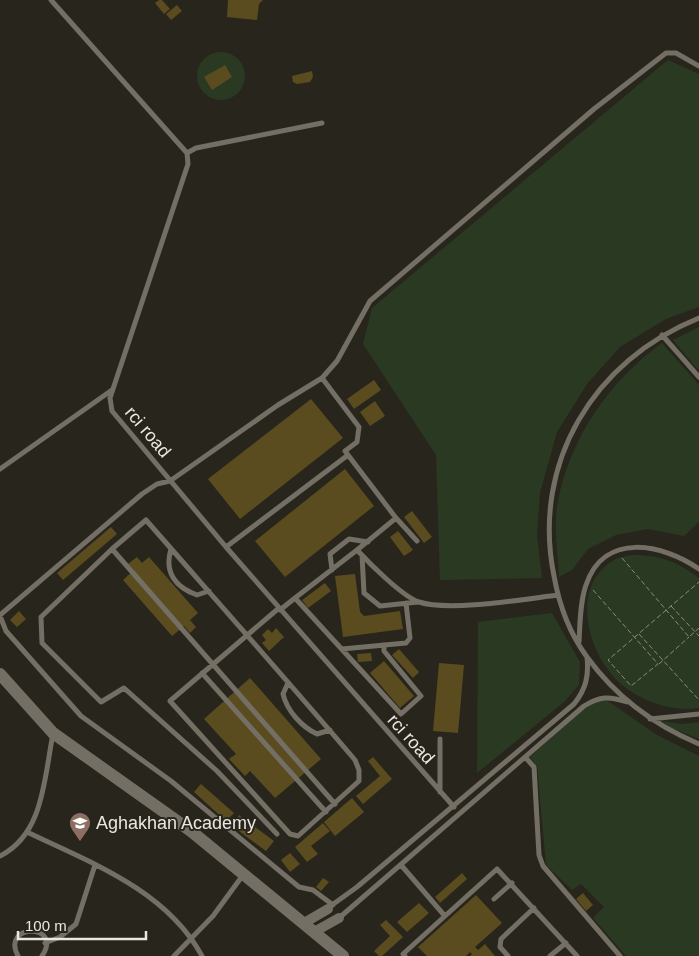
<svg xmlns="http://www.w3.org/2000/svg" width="699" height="956" font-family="Helvetica,sans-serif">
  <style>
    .green { fill: #2a3922 }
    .building { fill: #5a4c1f }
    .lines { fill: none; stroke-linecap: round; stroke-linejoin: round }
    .path { stroke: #8d8a83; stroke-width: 1; stroke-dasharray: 5 2.5; stroke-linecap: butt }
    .service { stroke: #736f65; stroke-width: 5 }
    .minor { stroke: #736f65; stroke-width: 10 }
    .tertiary { stroke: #736f65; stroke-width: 12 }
    .labels { text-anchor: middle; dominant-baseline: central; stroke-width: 4; stroke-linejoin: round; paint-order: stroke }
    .street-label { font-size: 18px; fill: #e9e7e1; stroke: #28251c }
    .poi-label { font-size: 18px; fill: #e9e7e1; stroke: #28251c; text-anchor: start }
  </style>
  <rect width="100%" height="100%" fill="#28251c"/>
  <!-- green -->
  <path class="green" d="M197 76a24 24 0 1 1 48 0a24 24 0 1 1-48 0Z
    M668 60 699 74V307L666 319 620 347 587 384 557 432 540 493 537 535 542 578 440 580 436 455 363 344 372 308Z
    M699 327V369L698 370 673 340Z
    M662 343 699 385V522L684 536 648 529 616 535 588 549 572 570 559 577C558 553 553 525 558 501 570 438 610 380 662 343Z
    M632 555C660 555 678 562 699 578V708C675 712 646 703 626 688 590 662 566 588 614 560 619 557 627 556 632 555Z
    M552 613 580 662 579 685 564 702 477 773 478 622Z
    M605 699 657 735 699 756V956H626L593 918 604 907 581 884 572 890 546 865 537 766 530 757 590 704Z
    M662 721 682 724 699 722V739L671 728Z"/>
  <!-- building -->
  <path class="building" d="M159 0H162L170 9 164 14 155 3Z
    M228 0H263L259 4 257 20 227 17Z
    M177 5 182 11 171 20 166 14Z
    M225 65 232 77 212 90 204 77Z
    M312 71 313 77 310 82 297 84 293 82 292 76Z
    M374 380 381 390 354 409 347 399Z
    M311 399 343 438 240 519 208 479Z
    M375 401 385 416 370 426 360 412Z
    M345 469 374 506 285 577 255 541Z
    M412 511 432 537 424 543 404 517Z
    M111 527 117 534 63 580 57 573Z
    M398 531 413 550 404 556 390 537Z
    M137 557 142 563 149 557 198 613 190 620 196 627 190 633 184 626 172 636 123 580 134 570 128 564Z
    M355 574 360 612 364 616 400 611 403 629 343 637 335 576Z
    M325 583 331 591 308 608 302 600Z
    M19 611 26 619 17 627 10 620Z
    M276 628 284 637 269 651 262 643 266 640 262 635 268 629 272 633Z
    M399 649 419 672 413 678 392 655Z
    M371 653 372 661 358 662 357 654Z
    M384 661 414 696 400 708 370 673Z
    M439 663 464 665 458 733 433 731Z
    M250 678 321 759 275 798 250 771 245 776 229 759 236 754 204 719Z
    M373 757 392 779 363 804 356 796 380 776 368 761Z
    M201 784 234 813 226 821 194 792Z
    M352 798 364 812 335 836 324 822Z
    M239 815 274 841 266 851 232 826Z
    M323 823 330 831 311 846 318 854 307 862 295 847Z
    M290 853 300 864 290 872 281 860Z
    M462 873 467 879 440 903 435 897Z
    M323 878 329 882 321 891 316 887Z
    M583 893 593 905 586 911 576 899Z
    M476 895 502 923 475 947 478 950 485 944 495 956H470L472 954 470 952 466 956H427L418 947Z
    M419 903 429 913 407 932 397 922Z
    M386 920 403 937 382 956H379L374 951 390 936 380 925Z"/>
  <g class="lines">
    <!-- path -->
    <path class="path" d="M622 558 689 637 699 628
      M593 590 658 664 631 686 608 660 699 582
      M671 606 699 636
      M639 634 699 700
      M659 664 689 637"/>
    <!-- service -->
    <path class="service" d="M51 0 187 153 188 164 110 398 112 411 226 547 454 807
      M187 153 196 148 322 123
      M699 318C594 360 531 463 554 576 559 604 570 634 587 657 616 697 654 725 699 744
      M662 335 699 377
      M322 378 359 427 357 442 345 451 396 518 417 541
      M0 469 112 390
      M226 547 348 455
      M112 549 335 804
      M171 549C164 572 175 587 197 595L209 591
      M357 550 396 518
      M362 555 364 593 380 606 418 602
      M332 570 330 554 349 539 368 542
      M280 610 295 598
      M0 615 142 494 157 484 170 481 278 405 322 378 337 361 370 301 594 109 666 53H676L699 66
      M0 616 6 631 81 716 171 781 299 887 313 890 333 905
      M579 642C580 624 580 602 586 585 604 531 663 544 699 569
      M384 645V651L421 696 401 714 295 598 357 550C369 563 403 597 419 602 449 612 525 599 558 595
      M342 649 406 643 410 638 406 603
      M202 673 326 812
      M288 683 283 694C287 711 302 727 317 734L330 730
      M650 719 699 714
      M525 757 534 767 539 855 543 866 620 956
      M440 792V739
      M29 833C92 863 167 891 202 956
      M277 834 217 771 124 688 101 702 42 643 41 617 112 549 146 520C216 600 286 679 355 760L359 770V781L298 836 290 834 170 701 279 608
      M0 856C44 834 44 778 53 734
      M401 865 444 915
      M494 899 512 883
      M332 905 357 887 574 704C586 689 589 676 587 657
      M339 918 584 706C600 696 609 696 627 702
      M45 943 60 937 76 924 95 865
      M18 956C0 923 64 923 42 956
      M174 956 213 916 243 875
      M405 956 403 954 497 869 577 956
      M508 956 500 947 501 939 534 908
      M550 956 566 943"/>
    <!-- minor -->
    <path class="minor" d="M304 923 328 909
      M314 932 339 918"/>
    <!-- tertiary -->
    <path class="tertiary" d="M0 674 53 733 191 831 343 956"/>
  </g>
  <!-- icons -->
  <defs>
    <g id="school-pin" transform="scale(1.125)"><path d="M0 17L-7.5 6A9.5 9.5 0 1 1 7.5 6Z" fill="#8d6e63" stroke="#28251c"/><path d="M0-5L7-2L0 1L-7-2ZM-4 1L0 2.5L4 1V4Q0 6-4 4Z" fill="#fff"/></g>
  </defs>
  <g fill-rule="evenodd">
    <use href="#school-pin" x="80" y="823"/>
  </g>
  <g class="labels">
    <!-- street labels -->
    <g class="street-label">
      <text transform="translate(148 432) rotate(50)">rci road</text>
      <text transform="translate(411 739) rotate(48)">rci road</text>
    </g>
    <!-- poi labels -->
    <g class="poi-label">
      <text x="96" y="823">Aghakhan Academy</text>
    </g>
  </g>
  <!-- scale -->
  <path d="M18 931v8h128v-8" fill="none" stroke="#e9e7e1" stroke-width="2.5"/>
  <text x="25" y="931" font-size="15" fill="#e9e7e1" stroke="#28251c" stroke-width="4" paint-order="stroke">100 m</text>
</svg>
